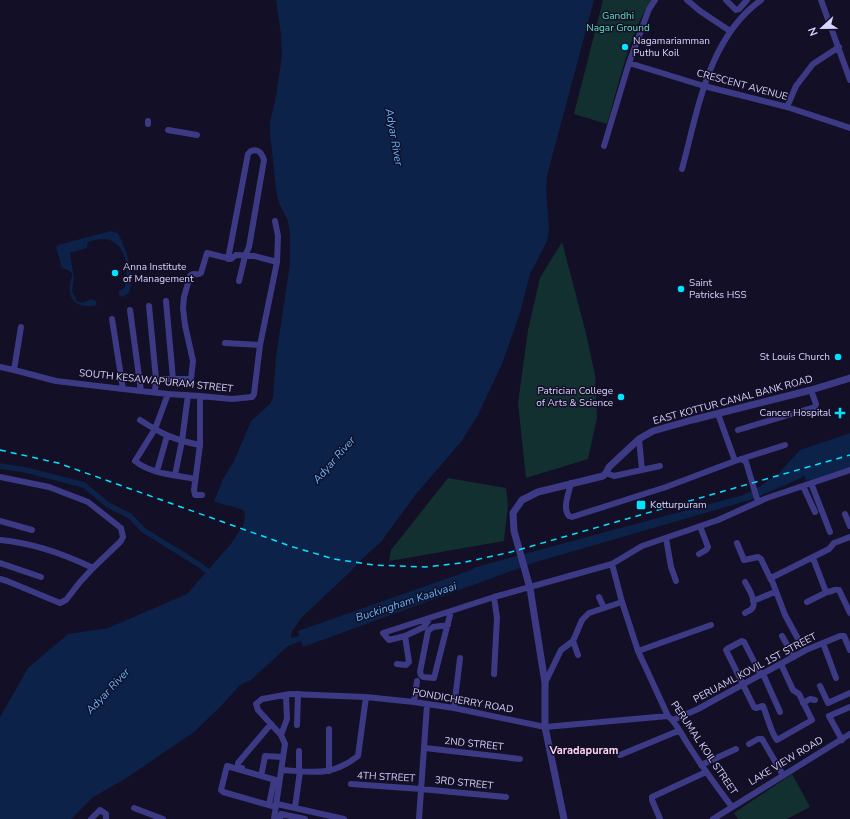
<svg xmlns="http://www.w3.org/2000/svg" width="850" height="819" font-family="'Nunito Sans',sans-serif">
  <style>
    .green { fill: #12302f }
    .water { fill: #0c2248 }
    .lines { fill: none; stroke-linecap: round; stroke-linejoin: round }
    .canal { stroke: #0c2248; stroke-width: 5.5 }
    .minor { stroke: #3d3a85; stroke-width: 6 }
    .tertiary { stroke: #3d3a85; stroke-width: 7 }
    .rail { stroke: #00e5ff; stroke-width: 1.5; stroke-dasharray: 6 5; stroke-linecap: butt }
    .poi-dot { fill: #00e5ff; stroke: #130f26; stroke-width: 1.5 }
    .labels { text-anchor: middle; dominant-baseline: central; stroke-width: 3; stroke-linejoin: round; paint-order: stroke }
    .park-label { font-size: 10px; fill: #5fe0c0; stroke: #130f26 }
    .poi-label { font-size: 10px; fill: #d9d4ff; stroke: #130f26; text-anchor: start }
    .street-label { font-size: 10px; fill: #d9d4ff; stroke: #130f26 }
    .water-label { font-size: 11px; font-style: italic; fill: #62b6ff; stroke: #130f26 }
    .neighbourhood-label { font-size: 11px; font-weight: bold; fill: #ffd6f0; stroke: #130f26 }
  </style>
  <rect width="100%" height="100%" fill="#130f26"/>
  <!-- green -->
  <path class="green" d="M603 0H651C629 35 619 84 607 124L574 114Z
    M562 242 586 333 595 375 597 418 588 459 526 478 518 403 528 330 540 278Z
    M448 478 506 488 508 505 504 541 389 561 391 550Z
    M792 774 810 807 787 819H738L734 813Z"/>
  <!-- water -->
  <path class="water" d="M276 0H594L547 176 546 189 549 229 547 241 530 274 520 313 502 364 478 415 461 442 416 494 381 542 363 558 348 574 301 618 293 630 291 634 292 638 299 636 298 631 471 570 476 567 743 495 759 487 779 473 800 450 850 433V467L811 480 806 481 804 475 801 478 753 499 536 562 303 647 301 641 288 646 251 680 240 685 221 706 194 732 125 779 93 797 71 819H0V717L28 668 68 634 108 628 187 594 230 545 243 526 245 517 244 511C235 505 223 506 214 501L223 479 234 461 251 421 270 404 273 397 276 357 290 263V235L288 221 279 203 276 190 270 133V121L275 102 282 55 281 35Z
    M111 231 118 233C127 252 135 272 129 293L123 297 119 295V291L125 287C126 278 128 267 125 258 122 247 113 238 101 239 97 239 92 241 88 242L87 248 70 253 74 278 72 291 77 301 82 303 91 299 96 301 97 305C83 309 67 303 70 286 70 281 72 278 72 273L68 270 62 268 56 247 58 245Z"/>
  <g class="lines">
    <!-- canal -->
    <path class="canal" d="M0 466 26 470 84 485 108 505 130 516 143 530 200 565 212 575"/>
    <!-- minor -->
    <path class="minor" d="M687 0 700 11 730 31
      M726 0 736 10 739 9 747 0
      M821 0 850 80
      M629 63 704 86 787 107 850 128
      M787 107 796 86 813 64 839 47
      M148 124V121
      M168 130 197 135
      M604 146 629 63 649 9 655 0
      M682 169C698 110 708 38 761 0
      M228 259 248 154 251 151C259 148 262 154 264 160L249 247 245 256 239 281
      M166 301 173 379
      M149 306 156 379 155 392
      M130 310 141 391
      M112 319 123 389
      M225 343 260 345
      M0 367 14 370 56 381 123 389 168 394 200 396 232 399 252 397 254 394 260 345 277 262 278 236 275 221
      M14 370 21 327
      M156 379H191L193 361 185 325 183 308 184 297 190 276C193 272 198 276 201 273L207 253 231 259 236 255 254 256 277 262
      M168 394 155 429 135 461C151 474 176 475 195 479
      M200 396V445L194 490 195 495H202
      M718 414 735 461
      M140 420C162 434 174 440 200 445
      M738 430 815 407 816 404 811 390
      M639 439 642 470
      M741 459 746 462 758 502
      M157 471 167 436
      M606 473 614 476 660 466
      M175 475 182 441 188 395
      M0 477 49 487 88 502 121 528 123 537 121 541 93 568 80 582 66 600 60 603 7 581 0 579
      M571 483C569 493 562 508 569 516L572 517 666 487 735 461 785 445
      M811 483 830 532
      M803 486 815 512
      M845 514 850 526
      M0 521 32 530
      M666 538 671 567 676 581
      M0 540C33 543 64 554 93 568
      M737 543 744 560 758 557 761 559 771 580
      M699 554 706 550 708 547 700 526
      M813 558 826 592C830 593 835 588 839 590L850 613
      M0 563 41 577
      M612 564 622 602 638 651 668 716C677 723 682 736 689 746 702 767 717 787 732 807
      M745 582C748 587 756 601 753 607 752 610 748 611 745 613
      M599 597 604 608
      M753 601 775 592
      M807 602 827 592
      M448 625 433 627 428 631 420 672 421 675 423 677 434 678 451 611
      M405 636 389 640 383 633 494 597 612 564 642 546 718 520 767 498 850 470
      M782 636 794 657
      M797 637 785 615 771 578 829 549 834 543 850 537
      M573 641 578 655
      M823 643 836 678
      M638 651 711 625
      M397 664 406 665 409 662 405 636 424 627 430 618
      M494 674 497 618 494 597
      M763 674 780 712
      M761 675 744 642 742 641 727 649 726 650 754 707 756 708 763 706C767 715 771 733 777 740L812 720 799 694 793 690 781 664
      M545 683 561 650 573 641 582 620 589 613 622 602
      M820 686 828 703 850 693
      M414 702 417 681
      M803 703 810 699 815 700
      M454 708 460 658
      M673 720 698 709 806 650 840 636H844L850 650
      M297 725 298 694
      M281 735 287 719 286 695
      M842 740 829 716 850 707
      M749 744 758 739H762L783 775
      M425 748 520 759
      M620 755 678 731
      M701 765 736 749
      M242 768 238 766V763L271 724
      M282 770C313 772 331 777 358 756L366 697
      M329 771V729
      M262 772 265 756 283 757
      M351 784 421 789 506 797
      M277 804 344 819
      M269 805 274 780
      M276 807 223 792 221 790 227 766 279 781
      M134 808 163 819
      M295 808 300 771 299 767V751
      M91 819 100 810 106 814V819
      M274 819 285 744 281 735 258 710 256 704 262 699 290 694 366 697 414 702 454 708 545 727 668 716
      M280 819 281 814 305 819
      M419 819 427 705
      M660 819 652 800V797L706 772
      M713 819 850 734"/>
    <!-- tertiary -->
    <path class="tertiary" d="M564 819 545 727V683L530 588 514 531 513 513 522 500 538 492 603 476 606 473 609 467 639 439 653 431 692 420 811 390 850 378"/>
    <!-- rail -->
    <path class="rail" d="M0 450 58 463 293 547 334 559 374 565 425 567 461 563 511 552 850 455"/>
  </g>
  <!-- markers -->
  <g class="poi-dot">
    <circle cx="625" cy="47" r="4"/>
    <circle cx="115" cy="273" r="4"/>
    <circle cx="681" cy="289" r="4"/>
    <circle cx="838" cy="357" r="4"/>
    <circle cx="621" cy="397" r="4"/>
    <path d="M838 407h4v4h4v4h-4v4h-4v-4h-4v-4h4z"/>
    <rect x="636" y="500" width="10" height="10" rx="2"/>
  </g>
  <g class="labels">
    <!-- park labels -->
    <g class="park-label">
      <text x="618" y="16">Gandhi<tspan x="618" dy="12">Nagar Ground</tspan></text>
    </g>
    <!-- poi labels -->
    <g class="poi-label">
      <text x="633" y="41">Nagamariamman<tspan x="633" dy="12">Puthu Koil</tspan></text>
      <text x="123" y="267">Anna Institute<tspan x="123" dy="12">of Management</tspan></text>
      <text x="689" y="283">Saint<tspan x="689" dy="12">Patricks HSS</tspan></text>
      <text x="830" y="357" text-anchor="end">St Louis Church</text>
      <text x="613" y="391" text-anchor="end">Patrician College<tspan x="613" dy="12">of Arts &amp; Science</tspan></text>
      <text x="831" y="413" text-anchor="end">Cancer Hospital</text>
      <text x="650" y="505">Kotturpuram</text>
    </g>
    <!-- street labels -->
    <g class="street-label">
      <text transform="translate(742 85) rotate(15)">CRESCENT AVENUE</text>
      <text transform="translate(156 381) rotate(6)">SOUTH KESAWAPURAM STREET</text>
      <text transform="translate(733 400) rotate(-15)">EAST KOTTUR CANAL BANK ROAD</text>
      <text transform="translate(755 668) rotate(-28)">PERUAML KOVIL 1ST STREET</text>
      <text transform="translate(463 701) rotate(10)">PONDICHERRY ROAD</text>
      <text transform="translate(474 744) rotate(6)">2ND STREET</text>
      <text transform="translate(704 748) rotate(56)">PERUMAL KOIL STREET</text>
      <text transform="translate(786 761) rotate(-31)">LAKE VIEW ROAD</text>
      <text transform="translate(386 777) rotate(3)">4TH STREET</text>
      <text transform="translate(464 783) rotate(6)">3RD STREET</text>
    </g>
    <!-- water labels -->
    <g class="water-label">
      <text transform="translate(394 137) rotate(80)">Adyar River</text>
      <text transform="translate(334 460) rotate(-49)">Adyar River</text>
      <text transform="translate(406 602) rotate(-18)">Buckingham Kaalvaai</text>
      <text transform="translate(108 691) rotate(-47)">Adyar River</text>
    </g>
    <!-- neighbourhood labels -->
    <g class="neighbourhood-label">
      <text x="584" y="750">Varadapuram</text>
    </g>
  </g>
  <!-- north arrow -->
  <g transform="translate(822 28) rotate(248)" stroke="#130f26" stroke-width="3" paint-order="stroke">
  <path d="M0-3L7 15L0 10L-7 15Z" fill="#d9d4ff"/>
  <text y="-6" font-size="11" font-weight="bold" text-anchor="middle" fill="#d9d4ff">N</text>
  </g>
</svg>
